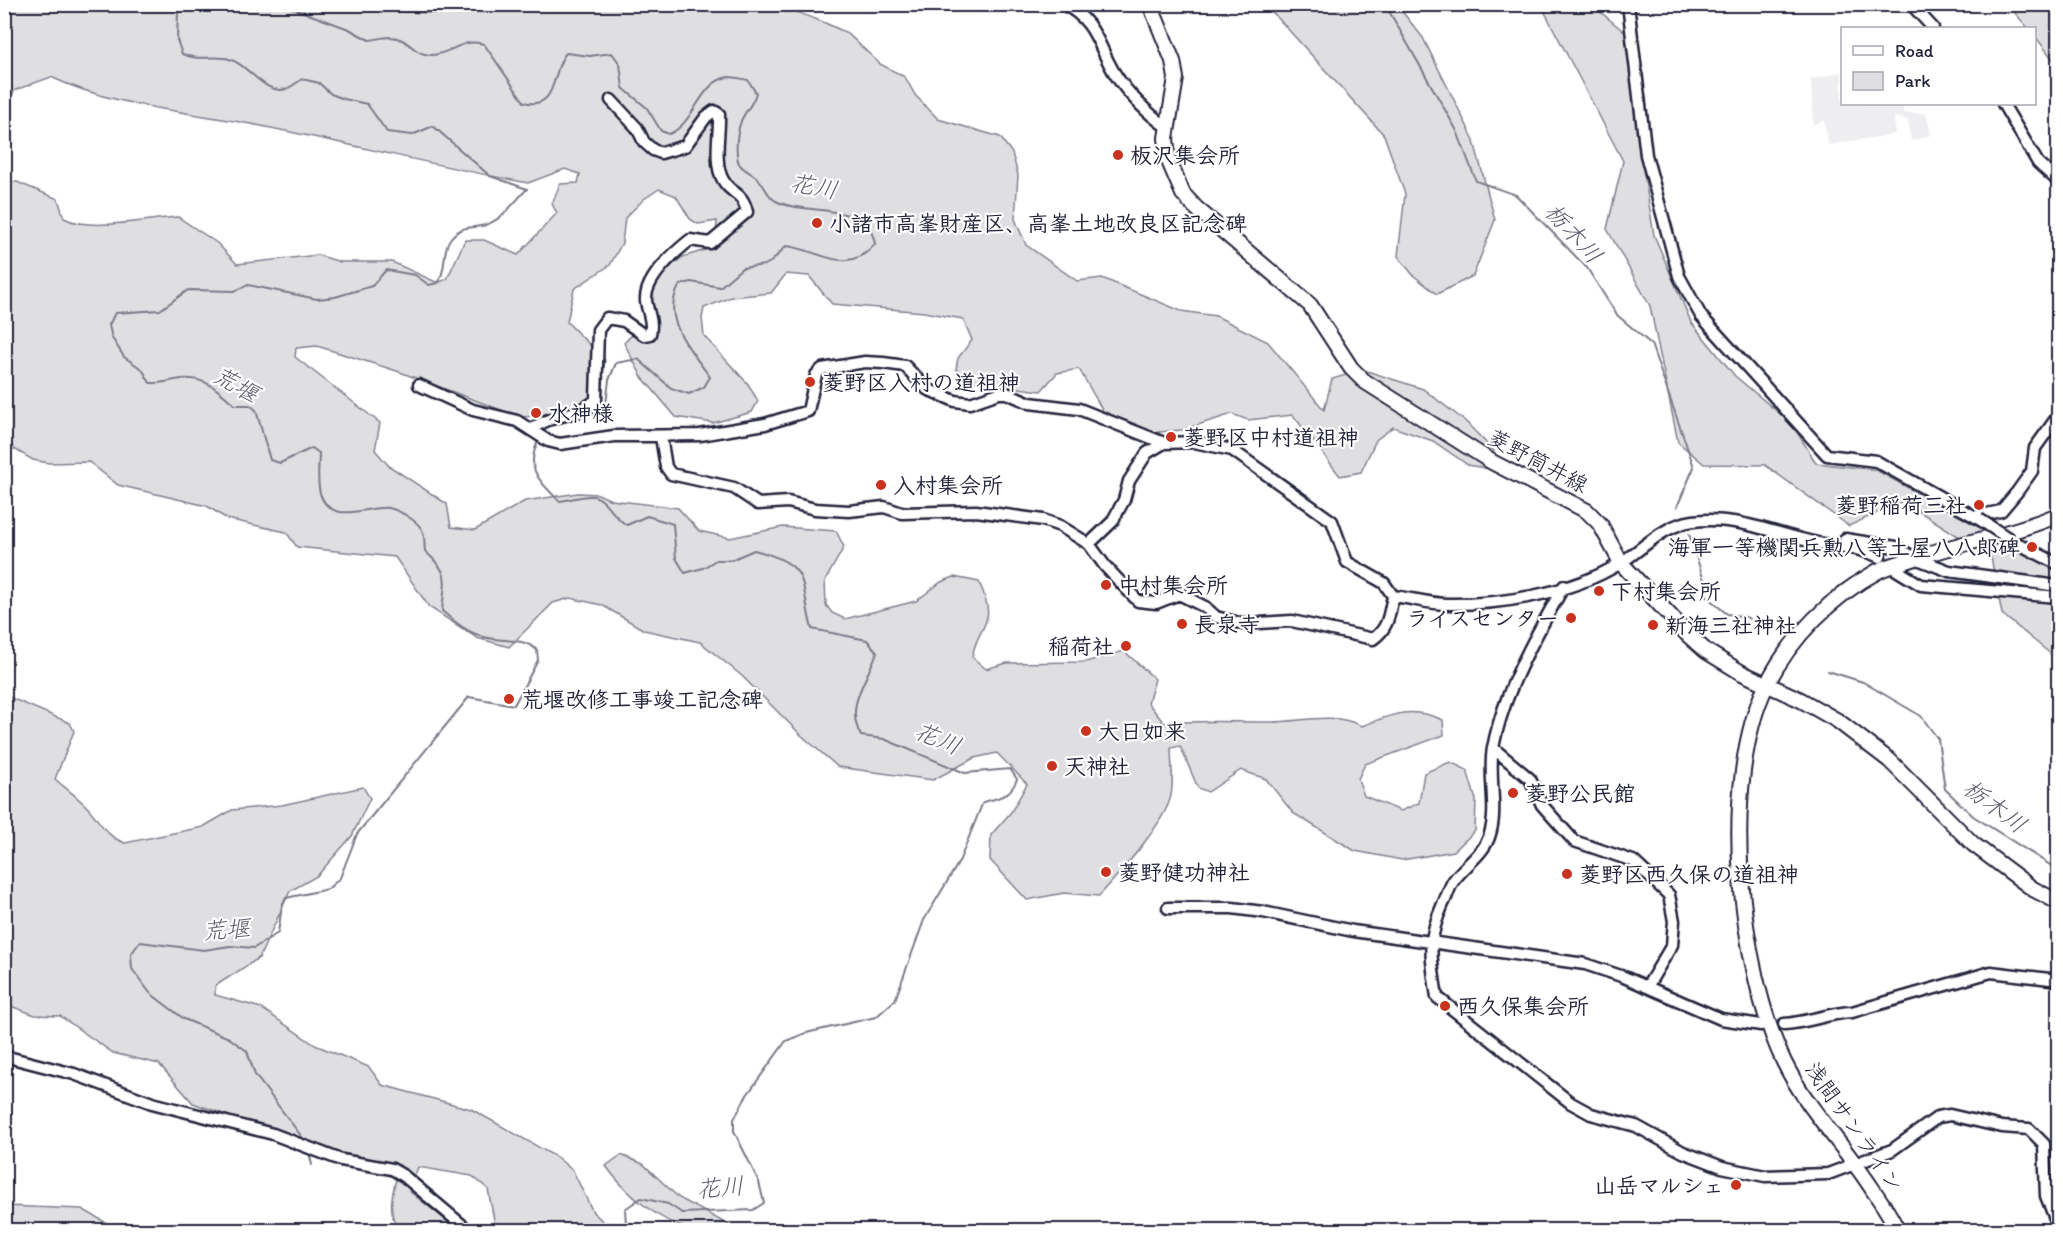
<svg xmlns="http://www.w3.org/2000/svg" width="2063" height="1235" font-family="Itim,'Klee One',sans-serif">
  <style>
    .built { fill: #eeeef1 }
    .green { fill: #dfdfe2; stroke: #80808e; stroke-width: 1.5 }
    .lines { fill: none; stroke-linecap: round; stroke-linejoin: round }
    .stream { stroke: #7a7a88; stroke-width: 2 }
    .minor-casing { stroke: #22223b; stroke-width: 15 }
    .major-casing { stroke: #22223b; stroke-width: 18 }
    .minor { stroke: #fff; stroke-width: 10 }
    .major { stroke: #fff; stroke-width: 14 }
    .minor-bridge-casing { stroke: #22223b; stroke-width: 15; stroke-linecap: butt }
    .minor-bridge { stroke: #fff; stroke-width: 10 }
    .poi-dot { fill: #c8321e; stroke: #fff; stroke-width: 2 }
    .labels { text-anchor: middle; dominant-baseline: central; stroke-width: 4.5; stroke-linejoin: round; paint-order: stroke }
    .poi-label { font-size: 22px; font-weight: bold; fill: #22223b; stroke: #fff; text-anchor: start }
    .street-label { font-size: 22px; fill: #22223b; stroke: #fff }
    .water-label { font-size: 24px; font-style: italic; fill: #5c5c6f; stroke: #fff }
  </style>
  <rect width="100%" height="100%" fill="#fff"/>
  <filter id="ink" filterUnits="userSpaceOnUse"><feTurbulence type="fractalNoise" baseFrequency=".0167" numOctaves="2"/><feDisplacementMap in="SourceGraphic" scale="12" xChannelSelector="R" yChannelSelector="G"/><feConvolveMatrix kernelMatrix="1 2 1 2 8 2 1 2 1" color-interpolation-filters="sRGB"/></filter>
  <g filter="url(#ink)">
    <!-- built -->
    <path class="built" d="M1842 72V104H1903V113H1926L1931 135 1911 141 1908 120 1894 117 1895 134 1828 145 1824 120 1813 125 1811 79Z"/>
    <!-- green -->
    <path class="green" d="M327 4 376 11 432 13 506 4H775L823 22 847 33 880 64 905 77 915 95 938 119 1000 137 1012 153 1018 175 1015 219 1026 245 1077 281 1102 278 1181 311 1216 316 1268 342 1324 410 1332 379 1364 370 1423 389 1465 421 1494 451 1489 469 1468 465 1433 441 1393 427 1376 440 1361 472 1340 476 1293 415 1248 420 1232 414 1182 430 1136 434 1107 418 1079 369 1057 373 1041 391 966 381 956 369 958 358 972 340 963 319 924 312 832 304 809 276 786 274 771 293 731 297 704 308 702 318 704 336 748 384 758 401 752 412 713 423 676 417 642 377 624 343 631 336 650 331 654 278 683 257 715 247 717 221 698 224 690 219 676 196 659 189 644 199 625 218 622 243 610 265 574 289 567 322 605 360 602 380 590 397 569 414 520 417 397 371 317 346 296 348 295 357 380 423 375 450 389 466 447 504 451 527 475 530 525 501 578 493 598 494 611 500 678 508 699 531 730 538 783 527 836 531 844 547 825 581 826 605 832 613 845 619 916 601 941 582 954 577 979 582C999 626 979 621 972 657L986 669 1007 663 1086 662 1124 651 1155 679 1148 703 1164 723C1200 720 1235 722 1271 722 1303 722 1331 711 1362 726 1393 714 1410 706 1443 720L1444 735 1365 764 1358 779 1364 796 1401 811 1419 803 1424 773 1450 762 1467 770 1476 800 1475 831 1454 851 1402 860 1355 851 1293 813 1266 779 1241 770 1208 792 1198 788 1180 746 1171 748C1171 763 1174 780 1171 795 1167 821 1118 875 1099 896L1064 893 1027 900 990 860 991 835 1011 812 1027 784 997 753 974 758 933 780 838 767 801 735 742 676 700 642 644 630 602 605 570 598 553 603 509 647 477 638 429 607 395 557 297 547 286 532 227 519 207 506 118 485 89 462 49 463 33 460 14 449 5 436V181L17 182 58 199 64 218C89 232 147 219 178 217L217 243 237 264 318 255 340 262H392L438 283 447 279 465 240H484L518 255 557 213 552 204 560 184 578 183 580 174 565 169 528 183C435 166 344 142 251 124 185 111 112 106 51 77L15 90 5 107V5Z
      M1266 5H1397L1423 38 1473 138 1479 160 1495 220 1473 276 1437 294 1413 275 1398 256 1405 194 1384 135Z
      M1541 5H1592L1639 44 1638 137 1654 235 1691 322 1735 376 1792 424 1816 463 1876 470 2058 571V660L2002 614 1991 557 1903 501 1849 526 1765 465 1704 464 1678 442 1650 306 1607 229 1623 161Z
      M2008 5H2058V66L2035 36 2034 28H2028Z
      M4 695 70 723 74 731 55 779C65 788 78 797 88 808 101 822 105 836 125 843L203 827 232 810 282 805 363 787 370 798 352 836 317 876 290 891 259 958 215 986V995L261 1008 315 1045 369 1067 382 1085 471 1109 558 1158 573 1171 593 1212 612 1230H496L488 1189 472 1176 418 1167 409 1191 458 1230H399C385 1211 394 1186 400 1165L319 1148 193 1103 159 1064 113 1053 60 1016 35 1015 5 1004Z
      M621 1155 643 1164 679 1198 738 1230C724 1231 705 1234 691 1230 657 1220 626 1194 606 1166Z
      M5 1206 82 1209 119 1230H5Z"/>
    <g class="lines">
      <!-- stream -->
      <path class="stream" d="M131 4H145
        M170 4 178 10 177 40 182 54C199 61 208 56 224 58 247 60 263 96 286 89 291 87 298 82 302 79L319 83 331 94 344 99 367 104 387 132 412 135 433 126 490 176 527 189C515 201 504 218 488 224 474 230 462 223 450 239 442 250 447 270 438 283L429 285 415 275 386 270 372 286 335 297 317 299 248 285 235 291 188 290 160 310 115 313 109 325 112 338 124 357 142 369 150 383C162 384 171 380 182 379 207 377 219 391 235 405H250L256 410 270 460 280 463 312 448 319 453C319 466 316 484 321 496 333 526 368 505 389 508 399 510 420 522 423 532 425 537 424 545 425 551 451 575 445 577 442 611 453 620 464 630 478 635 498 644 520 635 537 650L538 660 514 705 469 697 357 834 340 878 328 889 286 898 282 905 278 933 254 948 230 946 204 950 140 942 131 954 132 969 150 993 184 1019 229 1038 247 1051 255 1075 305 1141
        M281 4 349 29 369 40C380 39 391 34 402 40 412 45 416 54 430 55 450 55 463 37 484 44L524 102C559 111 551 69 566 53L590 56 612 53 620 64 623 88 647 108 661 131 669 134C695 124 700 80 729 77 735 77 742 79 748 80L756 93C753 105 745 111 741 121 738 130 736 144 737 154 737 168 746 169 756 177 765 184 767 197 776 201 804 216 869 200 875 244 845 278 820 249 786 246L772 261 765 265 742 268 720 287 691 282 680 285C659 318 691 350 710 377L704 387 689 394 671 388 638 359 616 363 609 380 606 404 593 415 562 422
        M1385 4 1457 131 1476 181 1516 195 1587 268 1617 315 1651 344 1694 467 1677 507
        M539 439C524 469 539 480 559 501 570 500 582 495 592 496 605 496 613 518 627 525L647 516 673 524 676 558 685 573 703 568 716 560H731L754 550C813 565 799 581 812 629L867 640 877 652C867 681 844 706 861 736L884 739 965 773 1010 769 1017 779C1011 796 999 798 983 802L959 862 924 920 895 1000 876 1017 806 1033 786 1041 747 1095 734 1119V1131L759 1182 764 1203 753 1210 682 1213 668 1204 641 1198 625 1209 626 1224 632 1230
        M1689 534 1706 587 1707 597 1727 614 1746 617 1763 627
        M1828 671 1863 682 1921 716 1938 739 1945 789 1973 816 2058 870
        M309 1152 312 1165"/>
      <!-- minor casing -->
      <g class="minor-casing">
        <path id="minor" d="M1063 4C1097 21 1097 45 1115 74 1127 93 1149 115 1167 127
          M1628 4 1646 155 1679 276 1701 316 1827 455 1876 461 1979 519
          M1911 4 1933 28
          M2003 104 2038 163 2058 181
          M419 385 473 410 517 421 548 441 560 444 614 436 700 435 765 424 808 411 816 375 822 369 865 362 883 363 905 366 927 389 955 401 970 403 999 393H1007L1030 403 1079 409 1164 443 1194 442 1232 450 1332 521 1347 562 1384 583 1393 596C1411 598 1430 604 1447 604 1501 605 1573 593 1619 564 1643 549 1663 525 1693 521 1737 515 1776 535 1818 543 1840 547 1859 547 1880 557
          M532 429C552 413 577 418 596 400L598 330 607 318 624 321 644 335 650 334C653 321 648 314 646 301 644 279 675 252 690 240L710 243 747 212C742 190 731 195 723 180 713 163 720 133 719 114L714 111 706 117 685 146 661 153 653 150 644 142 637 128 611 100
          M661 437 666 467 671 474 734 488 758 504 788 502 815 509 849 511 884 507 902 513 976 511 1043 520 1060 526 1089 544 1105 566 1138 601 1156 603 1179 594 1205 607 1216 617 1243 624 1292 621 1373 639C1389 628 1389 614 1393 596
          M1977 516 2001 511 2017 492 2032 471 2035 448 2058 416
          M1845 539 1896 547 1915 558 1949 571 2058 586
          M2011 540 2058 564
          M1089 544 1112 522 1124 500 1129 481 1147 453 1164 443
          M1895 569 1921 585 2058 597
          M1564 586C1535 637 1504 690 1493 748 1488 777 1498 808 1490 834 1485 853 1466 864 1454 880 1449 887 1447 897 1443 904 1426 942 1431 958 1437 997L1571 1103 1591 1114 1636 1126 1683 1152 1722 1167 1765 1176 1828 1174 1892 1150 1938 1117 1950 1115 2002 1127 2029 1129 2044 1144 2046 1196 2058 1226
          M1493 748 1530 779 1542 805 1574 841 1633 861 1669 895 1674 921 1672 945 1647 987
          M1168 908H1232L1263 912 1353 931 1585 964 1624 977 1721 1019 1761 1025
          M1784 1024C1807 1023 1828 1013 1852 1012L1991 972 2058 980
          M4 1056 74 1074 152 1103 273 1134 341 1160 392 1169 404 1176 468 1230"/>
      </g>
      <!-- major casing -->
      <g class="major-casing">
        <path id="major" d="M1150 4 1173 61 1176 78 1166 138 1168 159 1183 194 1196 208 1310 305 1351 368 1364 381 1492 462 1587 511 1600 524 1621 563 1688 635 1706 651 1742 673 1801 700 1838 721 1889 760 1973 844 2033 889 2058 902
          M1897 1230C1891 1216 1882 1203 1873 1190 1845 1146 1807 1109 1784 1062 1739 968 1719 780 1767 684 1791 637 1832 596 1878 571 1890 565 1905 562 1918 557 1965 542 2013 534 2058 515"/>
      </g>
      <!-- minor -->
      <use href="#minor" class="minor"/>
      <!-- major -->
      <use href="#major" class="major"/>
      <!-- minor-bridge casing -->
      <g class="minor-bridge-casing">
        <path id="minor-bridge" d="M1979 519 2011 540"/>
      </g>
      <!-- minor-bridge -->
      <use href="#minor-bridge" class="minor-bridge"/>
    </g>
  </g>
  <!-- markers -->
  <g class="poi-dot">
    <circle cx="1118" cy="155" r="6"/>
    <circle cx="817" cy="223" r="6"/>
    <circle cx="810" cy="382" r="6"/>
    <circle cx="536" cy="413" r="6"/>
    <circle cx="1171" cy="437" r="6"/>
    <circle cx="881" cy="485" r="6"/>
    <circle cx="1979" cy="505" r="6"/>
    <circle cx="2032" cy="547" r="6"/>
    <circle cx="1106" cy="585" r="6"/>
    <circle cx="1599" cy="591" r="6"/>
    <circle cx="1571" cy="618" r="6"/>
    <circle cx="1182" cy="624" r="6"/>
    <circle cx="1653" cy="625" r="6"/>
    <circle cx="1126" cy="646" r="6"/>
    <circle cx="509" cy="699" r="6"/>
    <circle cx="1086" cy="731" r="6"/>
    <circle cx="1052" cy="766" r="6"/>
    <circle cx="1513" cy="793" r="6"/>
    <circle cx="1106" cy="872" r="6"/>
    <circle cx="1567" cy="874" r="6"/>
    <circle cx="1445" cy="1006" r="6"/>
    <circle cx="1736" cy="1185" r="6"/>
  </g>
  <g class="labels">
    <!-- poi labels -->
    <g class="poi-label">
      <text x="1130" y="155">板沢集会所</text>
      <text x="829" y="223">小諸市高峯財産区、高峯土地改良区記念碑</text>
      <text x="822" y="382">菱野区入村の道祖神</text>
      <text x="548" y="413">水神様</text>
      <text x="1183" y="437">菱野区中村道祖神</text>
      <text x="893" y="485">入村集会所</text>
      <text x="1967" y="505" text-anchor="end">菱野稲荷三社</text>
      <text x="2020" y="547" text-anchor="end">海軍一等機関兵勲八等土屋八八郎碑</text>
      <text x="1118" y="585">中村集会所</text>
      <text x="1611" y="591">下村集会所</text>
      <text x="1559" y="618" text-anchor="end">ライスセンター</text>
      <text x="1194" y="624">長泉寺</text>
      <text x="1665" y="625">新海三社神社</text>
      <text x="1114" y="646" text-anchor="end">稲荷社</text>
      <text x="521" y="699">荒堰改修工事竣工記念碑</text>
      <text x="1098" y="731">大日如来</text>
      <text x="1064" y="766">天神社</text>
      <text x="1525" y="793">菱野公民館</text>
      <text x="1118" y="872">菱野健功神社</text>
      <text x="1579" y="874">菱野区西久保の道祖神</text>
      <text x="1457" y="1006">西久保集会所</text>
      <text x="1724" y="1185" text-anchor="end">山岳マルシェ</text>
    </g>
    <!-- street labels -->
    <g class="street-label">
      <text transform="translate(1538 461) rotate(28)">菱野筒井線</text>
      <text transform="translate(1854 1127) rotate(55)">浅間サンライン</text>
    </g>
    <!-- water labels -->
    <g class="water-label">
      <text transform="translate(814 186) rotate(11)">花川</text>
      <text transform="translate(1574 233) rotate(48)">栃木川</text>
      <text transform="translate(236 384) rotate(29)">荒堰</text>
      <text transform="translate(938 738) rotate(23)">花川</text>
      <text transform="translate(1995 806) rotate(37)">栃木川</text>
      <text transform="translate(226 929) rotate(-4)">荒堰</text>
      <text transform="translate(720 1187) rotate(-5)">花川</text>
    </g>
  </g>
  <!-- margin -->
  <rect width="2063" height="1235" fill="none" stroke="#fff" stroke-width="24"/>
  <rect x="12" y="12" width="2039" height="1211" fill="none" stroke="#22223b" stroke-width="2" filter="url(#ink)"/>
  <!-- legend -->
  <rect x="1841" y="27" width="195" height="78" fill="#ffffff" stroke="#a7a7b1" stroke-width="1.5"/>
  <rect x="1853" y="46" width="30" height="9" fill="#ffffff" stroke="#a7a7b1" stroke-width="1.5"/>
  <text x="1895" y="57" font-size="18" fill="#22223b">Road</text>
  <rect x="1853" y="72" width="30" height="18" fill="#dfdfe2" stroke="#a7a7b1" stroke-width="1.5"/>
  <text x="1895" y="87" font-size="18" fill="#22223b">Park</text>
</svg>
